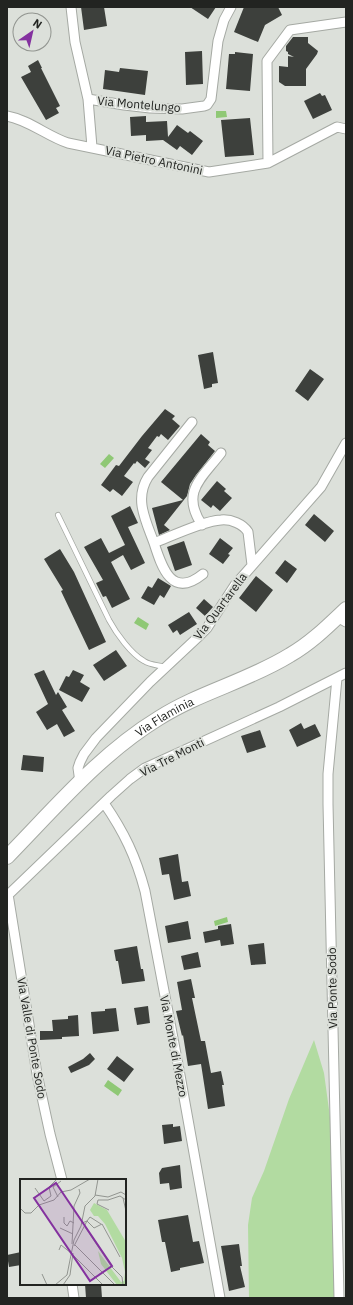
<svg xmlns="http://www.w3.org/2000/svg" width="353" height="1305" font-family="'IBM Plex Sans',sans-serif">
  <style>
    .green { fill: #b2dba1 }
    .water { fill: #8fc875 }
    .building { fill: #3d403c }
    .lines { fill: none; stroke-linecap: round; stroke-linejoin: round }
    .lane-casing { stroke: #a5a9a3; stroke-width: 6 }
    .street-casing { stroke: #a5a9a3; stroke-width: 11 }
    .primary-casing { stroke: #a5a9a3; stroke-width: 16 }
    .lane { stroke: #fff; stroke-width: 4.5 }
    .street { stroke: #fff; stroke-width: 9 }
    .primary { stroke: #fff; stroke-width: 14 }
    .labels { text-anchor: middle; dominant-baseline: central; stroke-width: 4; stroke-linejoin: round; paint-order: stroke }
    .street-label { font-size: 12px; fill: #222421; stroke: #dce0da }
    .inset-road { fill: none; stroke: #929590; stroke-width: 1 }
    .view { fill: #84319f; fill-opacity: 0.15; stroke: #84319f; stroke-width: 2 }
    .inset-edge { fill: none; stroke: #222421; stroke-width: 2 }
  </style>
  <rect width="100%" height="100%" fill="#dce0da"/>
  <!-- green -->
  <path class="green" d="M314 1040 324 1073 335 1154 334 1298H249L248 1225 252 1198 264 1171 289 1099Z"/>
  <!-- water -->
  <path class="water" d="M216 111H226L227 117 216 118Z
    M109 454 114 458 105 468 100 464Z
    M138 617 149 624 146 630 134 623Z
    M227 917 228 922 215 926 214 921Z
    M108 1080 122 1090 118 1096 104 1086Z"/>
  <!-- building -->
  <path class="building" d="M81 7H104L107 26 84 30Z
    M190 7H216L208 19Z
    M244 7H278L282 15 265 25 258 42 234 32Z
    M293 37H308V43L318 51 317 54 306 69V86H285L279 82V66L288 67V56L294 57 288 54V52L286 51V46Z
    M202 51 203 84 186 85 185 52Z
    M235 52 253 54 250 91 226 89 229 54H235Z
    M38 60 42 68H41L60 106 56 108 59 113 46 120 21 77 31 72 28 66Z
    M120 68 148 71 145 95 103 89 105 70 119 72Z
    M320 93 322 96 325 95 332 110 313 119 304 101Z
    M146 116V122L167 121 168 137 177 125 188 133 190 131 203 141 192 155 180 146 177 150 163 140 146 141V135L131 136 130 117Z
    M250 118 254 155 225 157 221 120Z
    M213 352 218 383 212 384V387L204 389 198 355Z
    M310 369 324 379 308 401 295 391Z
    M165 409 175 416 172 419 180 426 168 440 161 434 159 437 157 436 148 448 152 450 145 459 150 462 145 468 137 461 135 464 134 463 124 476 133 482 122 496 113 489 110 492 101 485 116 465 119 466 142 436Z
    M201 434 210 442 208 445 215 451 196 475 190 484 187 496 164 525 170 530 159 535 152 508 183 500 161 482Z
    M217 481 226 489 224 491 232 498 220 511 213 505 211 508 201 500Z
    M130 506 138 523 128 527 145 563 131 570 123 555 111 562 130 599 112 608 106 596 103 597 96 583 103 580 84 547 101 538 109 553 125 545 111 516Z
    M314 514 334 531 325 542 305 525Z
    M220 538 233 548 228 554 230 555 223 564 209 554Z
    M184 541 192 565 175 571 167 547Z
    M60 549 74 572 106 642 89 650 61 591 63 590 44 559Z
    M285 560 297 569 287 583 275 573Z
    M256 576 273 590 256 612 239 598Z
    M158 578 171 586 164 598 160 595 154 605 141 598 148 586 152 588Z
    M204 599 213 607 205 616 196 608Z
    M189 612 197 624 180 635 177 630 173 633 168 625Z
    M116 650 127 666 104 681 93 665Z
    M44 670 56 695 58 692 67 707 62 710 75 731 64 737 57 724 47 730 36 712 48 704 34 674Z
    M73 670 84 675 80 682 90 688 82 702 59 690 66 676 69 677Z
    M301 723 304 729 315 724 321 736 297 747 289 730Z
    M260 730 266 747 247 753 241 736Z
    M23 755 44 757 43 772 21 770Z
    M178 854 182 882 188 881 191 896 174 900 169 874 162 875 159 858Z
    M188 921 191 939 168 943 165 926Z
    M231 924 234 944 221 946 220 940 205 943 203 932 218 929V926Z
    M264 943 266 964 251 965 248 945Z
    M137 946 141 969H143L145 981 122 984 118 961H116L114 950Z
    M198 952 201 967 184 970 181 956Z
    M191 979 195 998H192L201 1041H205L211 1073 221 1071 224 1085H222L225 1106 208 1109 201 1064 188 1066 183 1035 182 1036 176 1011 182 1010 177 982Z
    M148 1006 150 1023 137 1025 134 1008Z
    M116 1008 119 1031 93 1034 91 1012 105 1011V1009Z
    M78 1015 79 1036 62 1037V1039L40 1040V1031H53L52 1020 68 1019V1016Z
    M90 1053 95 1059 89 1065 71 1073 68 1067 83 1059Z
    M117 1056 134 1069 124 1082 107 1069Z
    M173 1124V1127L180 1126 182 1141 164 1144 162 1125Z
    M180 1165 182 1188 170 1190 169 1183 160 1184 159 1173 162 1168Z
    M188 1215 193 1242 199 1241 204 1263 180 1268V1270L171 1272 165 1242H162L158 1220Z
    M239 1244 242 1266H240L245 1287 229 1291 221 1246Z
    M21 1252V1265L9 1267 7 1255Z
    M85 1284H101L102 1298H86Z"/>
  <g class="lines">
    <!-- lane casing -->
    <g class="lane-casing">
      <path id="lane" d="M58 515 109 620C116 633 131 654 144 661 150 665 158 665 165 667"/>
    </g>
    <!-- street casing -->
    <g class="street-casing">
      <path id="street" d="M71 7 75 42 88 99 124 105 150 108 182 109 204 106 207 105 211 99 218 41 224 20 231 7
        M88 99 92 147
        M7 116C29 120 47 136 68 143L209 172 268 163 337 127 346 129
        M268 163 267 61 290 30 346 22
        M192 422 148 477C134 499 146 521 154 543 172 536 203 521 221 520 231 519 243 524 248 532L252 565
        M202 525C180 492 202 478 221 453
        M154 543C162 568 172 599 203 574
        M337 617 346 622
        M337 678 328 774V804L339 1298
        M80 782 78 768 80 762 84 754 96 738 150 682 197 638 207 628 235 585 321 487 346 443
        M104 803C124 832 136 857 145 891L180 1075 220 1298
        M8 894 37 1074 50 1134 62 1180
        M7 896 111 796 130 779 145 768 279 707 346 673
        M72 1284 74 1298"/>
    </g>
    <!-- primary casing -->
    <g class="primary-casing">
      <g id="primary">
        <path id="s1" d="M7 857C55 808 100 754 159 718 200 692 248 681 290 655 311 643 328 626 346 609"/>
      </g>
    </g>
    <!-- lane -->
    <use href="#lane" class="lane"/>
    <!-- street -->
    <use href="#street" class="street"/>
    <!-- primary -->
    <use href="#primary" class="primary"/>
  </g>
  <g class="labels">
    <!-- street labels -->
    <g class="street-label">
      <text transform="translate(139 104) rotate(5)">Via Montelungo</text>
      <text transform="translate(154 160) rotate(12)">Via Pietro Antonini</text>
      <text transform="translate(220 606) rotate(-53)">Via Quartarella</text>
      <text stroke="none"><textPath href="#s1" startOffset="212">Via Flaminia</textPath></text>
      <text transform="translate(172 757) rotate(-27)">Via Tre Monti</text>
      <text transform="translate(332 988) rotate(-91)">Via Ponte Sodo</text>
      <text transform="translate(32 1038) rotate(80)">Via Valle di Ponte Sodo</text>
      <text transform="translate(174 1046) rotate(79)">Via Monte di Mezzo</text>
    </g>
  </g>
  <!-- overview -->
  <g transform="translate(20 1179)">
    <rect width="106" height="106" fill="#dce0da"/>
    <path d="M74 24 87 31 106 63 105 106H97L81 85 78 72 101 103 104 102 105 93 102 79 85 45 78 37H74L70 31Z" fill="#b2dba1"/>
    <path class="inset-road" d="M15 9 24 22 31 17 29 8 37 0M75 16 88 18 101 13 106 16M38 18 33 8 41 2M103 19 106 32M0 29 5 34H11L19 26 34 21 41 13 51 11 70 0M89 31 77 25 78 21H88L100 17 106 21M44 38V44L47 47 50 42 54 44M81 45 70 38 67 42 74 49 82 45 100 78M65 48 91 87 102 98 103 106M40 49 53 55M52 65 54 27 60 14 59 10M55 66 95 106M54 67 67 42 62 44M39 71 41 66 51 74M53 76 83 106M22 95 27 106M35 106 47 96 54 61 61 47 65 27 75 17 78 0M43 106 50 96 53 74"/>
    <path class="view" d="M36 4 92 87 70 102 14 19Z"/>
    <rect width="106" height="106" class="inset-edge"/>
  </g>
  <!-- border -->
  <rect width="353" height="1305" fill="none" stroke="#222421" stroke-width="16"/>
  <!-- north arrow -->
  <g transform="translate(32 32) rotate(34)"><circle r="19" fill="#dce0da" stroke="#929590"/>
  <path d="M0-3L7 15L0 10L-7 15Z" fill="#84319f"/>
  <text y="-6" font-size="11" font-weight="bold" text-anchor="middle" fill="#222421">N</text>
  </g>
</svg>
